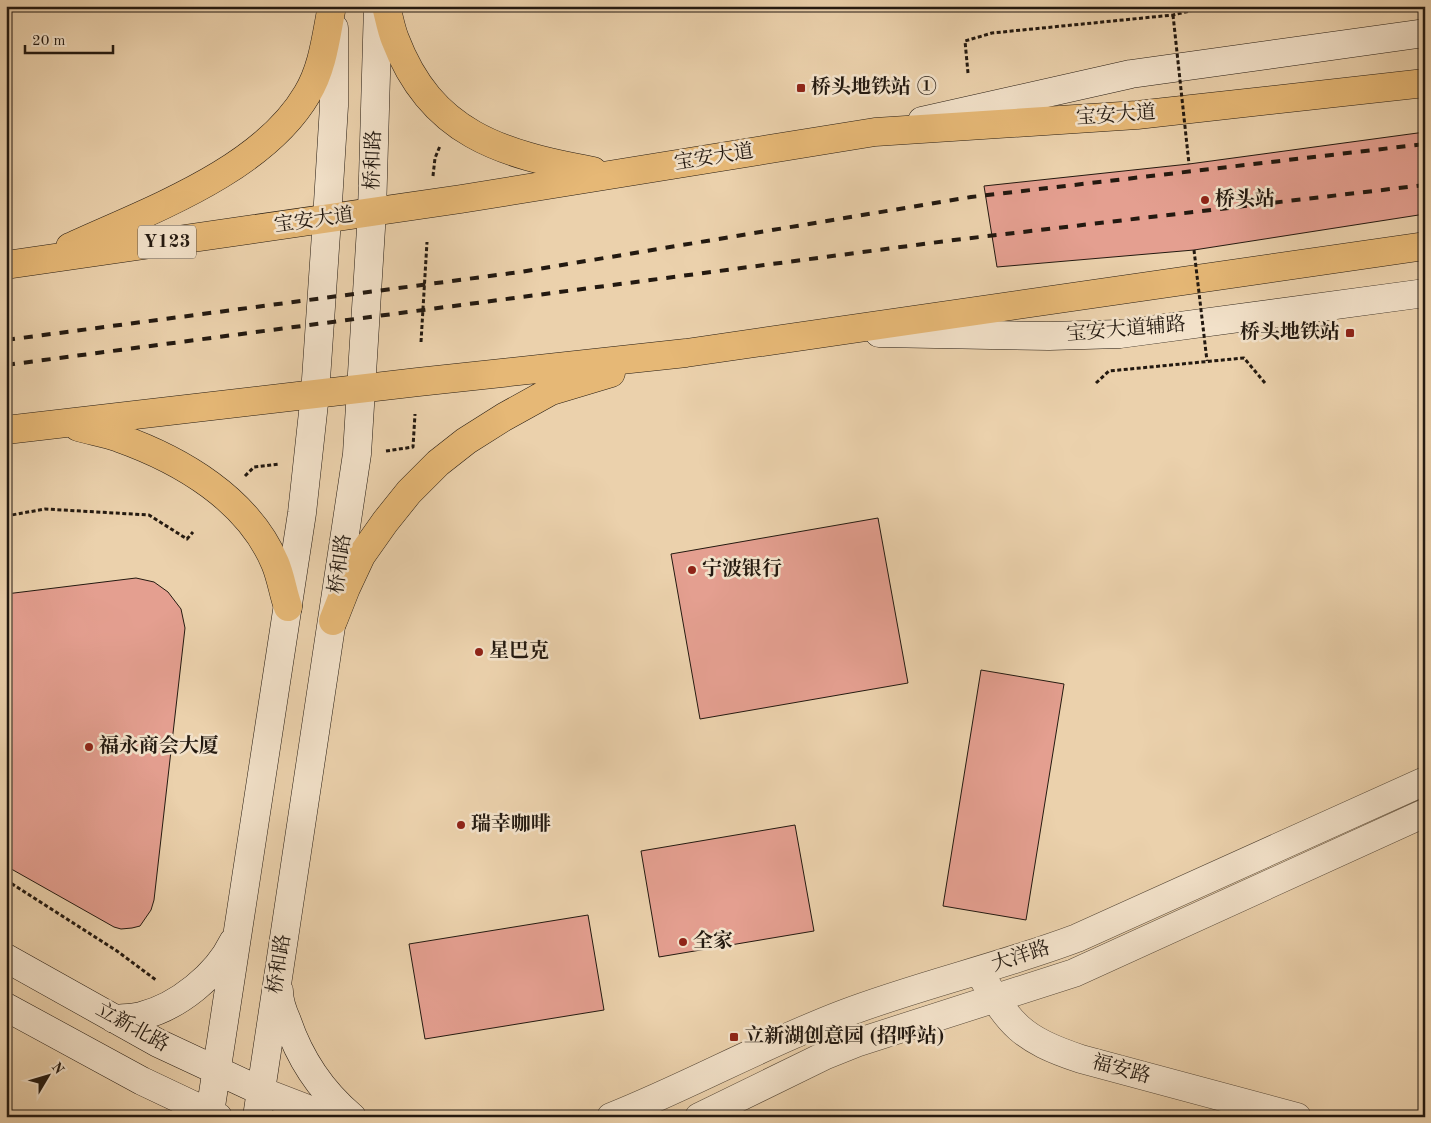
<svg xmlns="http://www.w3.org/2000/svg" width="1431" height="1123" font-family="'Old Standard TT','Noto Serif SC',serif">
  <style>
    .building { fill: #e49f90; stroke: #231910 }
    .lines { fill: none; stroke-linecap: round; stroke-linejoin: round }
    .minor-casing { stroke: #554737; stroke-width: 29 }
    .tertiary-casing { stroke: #554737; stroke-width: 29 }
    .secondary-casing { stroke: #231910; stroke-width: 29 }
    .primary-casing { stroke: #231910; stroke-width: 29 }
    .path { stroke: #231910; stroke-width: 3; stroke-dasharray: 4 2.5; stroke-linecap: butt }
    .minor { stroke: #f2e1c9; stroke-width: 28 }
    .tertiary { stroke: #f2e1c9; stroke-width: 28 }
    .secondary { stroke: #f2e1c9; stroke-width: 28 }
    .primary { stroke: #e6b876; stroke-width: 28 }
    .rail { stroke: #231910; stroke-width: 4; stroke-dasharray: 9 9; stroke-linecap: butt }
    .path-bridge { stroke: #231910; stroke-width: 3; stroke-dasharray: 4 2.5; stroke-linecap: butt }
    .poi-dot { fill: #8f2418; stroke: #f2e1c9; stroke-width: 2 }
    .labels { text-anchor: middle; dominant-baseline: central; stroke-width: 5; stroke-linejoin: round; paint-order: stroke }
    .shield { fill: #f2e1c9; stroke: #615548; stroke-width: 1 }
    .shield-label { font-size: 19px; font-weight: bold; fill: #231910 }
    .poi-label { font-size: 20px; font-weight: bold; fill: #231910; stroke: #f2e1c9; text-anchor: start }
    .street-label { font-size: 20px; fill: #231910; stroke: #f2e1c9 }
  </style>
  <rect width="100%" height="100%" fill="#ebd1ac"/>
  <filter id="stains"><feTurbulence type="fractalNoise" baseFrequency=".004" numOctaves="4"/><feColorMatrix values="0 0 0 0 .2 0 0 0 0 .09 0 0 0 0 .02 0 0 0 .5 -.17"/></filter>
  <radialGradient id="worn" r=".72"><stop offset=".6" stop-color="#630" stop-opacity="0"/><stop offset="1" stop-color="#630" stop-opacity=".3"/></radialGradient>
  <!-- building -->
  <path class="building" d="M1425 132V214L1194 250 997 267 984 186 1189 164Z
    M878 518 908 683 700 719 671 554Z
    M136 578 154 582 168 592 181 609 185 628 154 900 151 910 140 926 132 928 121 929 114 927 6 866V594Z
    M981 670 1064 684 1026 920 943 906Z
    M795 825 814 931 659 957 641 851Z
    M588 915 604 1010 425 1039 409 944Z"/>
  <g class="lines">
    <!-- minor casing -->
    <g class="minor-casing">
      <path id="minor" d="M979 971C1009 1025 1021 1039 1081 1059L1297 1117"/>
    </g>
    <!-- tertiary casing -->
    <g class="tertiary-casing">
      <path id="tertiary" d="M261 1091 313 1111 335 1117
        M611 1117C689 1086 764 1044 843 1014 919 985 1000 967 1077 938L1425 781
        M699 1117 826 1055 856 1043 1074 973 1425 813"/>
    </g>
    <!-- secondary casing -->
    <g class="secondary-casing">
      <path id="secondary" d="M922 121 1131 74 1425 33
        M879 333 1049 336 1120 334 1425 293
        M6 958 158 1043 261 1091
        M279 991C279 1001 283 1012 287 1021 300 1059 321 1091 352 1117
        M6 1007 142 1081 218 1117
        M114 1019C123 1018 133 1018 141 1016 178 1007 217 975 233 942
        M210 1113 302 513 315 394 327 219 334 106V28
        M257 1117 357 454 372 212 378 6"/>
    </g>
    <!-- primary casing -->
    <g class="primary-casing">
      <path id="primary" d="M386 6C389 17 391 29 395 39 431 134 501 154 593 171
        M70 247C148 211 262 171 307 94 323 68 326 36 332 6
        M6 265 461 199 875 132 1137 115 1425 83
        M78 427C91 431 106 433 119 438 181 460 248 499 275 563 281 577 283 593 288 607
        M6 430 418 382 686 353 1425 246
        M333 621 346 588 361 556 385 522 409 492 438 463 466 441 504 417 551 391 611 373"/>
    </g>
    <!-- path -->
    <path class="path" d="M968 73 965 41 992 33 1173 15 1194 10
      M433 176 435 158 440 146
      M421 342 427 242
      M1096 383 1109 371 1244 358 1265 383
      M386 451 413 447 415 414
      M245 476 254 467 279 464
      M6 516 45 509 149 515 187 539 193 532
      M6 880 117 951 156 980"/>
    <!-- minor -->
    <use href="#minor" class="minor"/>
    <!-- tertiary -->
    <use href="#tertiary" class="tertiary"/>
    <!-- secondary -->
    <use href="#secondary" class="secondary"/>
    <!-- primary -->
    <use href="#primary" class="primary"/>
    <!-- rail -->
    <path class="rail" d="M6 340 520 272 971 197 1425 144
      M6 365 954 240 1425 185"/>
    <!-- path-bridge -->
    <path class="path-bridge" d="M1173 15 1189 164
      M1194 250 1207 361"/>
  </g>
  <!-- markers -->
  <g class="poi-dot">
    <rect x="796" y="83" width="10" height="10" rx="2.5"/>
    <circle cx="1205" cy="200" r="5"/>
    <rect x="1345" y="328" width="10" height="10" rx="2.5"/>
    <circle cx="692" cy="570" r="5"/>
    <circle cx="479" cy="652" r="5"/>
    <circle cx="89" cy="747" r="5"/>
    <circle cx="461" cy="825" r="5"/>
    <circle cx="683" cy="942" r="5"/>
    <rect x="729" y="1032" width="10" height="10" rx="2.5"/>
  </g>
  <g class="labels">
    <!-- shield labels -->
    <rect class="shield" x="138" y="225.5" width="58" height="33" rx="4"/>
    <g class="shield-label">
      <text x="167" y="242">Y123</text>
    </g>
    <!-- poi labels -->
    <g class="poi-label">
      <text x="811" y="88">桥头地铁站 ①</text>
      <text x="1215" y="200">桥头站</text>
      <text x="1340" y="333" text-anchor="end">桥头地铁站</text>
      <text x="702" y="570">宁波银行</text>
      <text x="489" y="652">星巴克</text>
      <text x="99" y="747">福永商会大厦</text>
      <text x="471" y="825">瑞幸咖啡</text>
      <text x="693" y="942">全家</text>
      <text x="744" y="1037">立新湖创意园 (招呼站)</text>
    </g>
    <!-- street labels -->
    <g class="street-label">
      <text transform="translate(1116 116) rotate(-4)">宝安大道</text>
      <text transform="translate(714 158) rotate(-9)">宝安大道</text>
      <text transform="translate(374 160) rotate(-88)">桥和路</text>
      <text transform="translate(314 221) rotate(-8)">宝安大道</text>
      <text transform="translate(1126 330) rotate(-5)">宝安大道辅路</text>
      <text transform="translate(341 564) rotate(-82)">桥和路</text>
      <text transform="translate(1021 957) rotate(-18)">大洋路</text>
      <text transform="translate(280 964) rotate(-81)">桥和路</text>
      <text transform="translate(132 1028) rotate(29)">立新北路</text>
      <text transform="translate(1121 1070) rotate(15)">福安路</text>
    </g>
  </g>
  <!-- margin -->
  <rect width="1431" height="1123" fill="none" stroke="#ebd1ac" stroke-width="25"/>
  <rect x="8" y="8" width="1416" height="1108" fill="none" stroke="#231910" stroke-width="2.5"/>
  <rect x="12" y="12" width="1406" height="1098" fill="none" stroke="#231910"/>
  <!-- north arrow -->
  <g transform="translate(48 1076) rotate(52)" stroke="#f2e1c9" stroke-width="4" paint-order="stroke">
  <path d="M0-4L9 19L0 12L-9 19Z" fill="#231910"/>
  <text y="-8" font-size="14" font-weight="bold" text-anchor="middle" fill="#231910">N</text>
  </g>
  <!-- scale -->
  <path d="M25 45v8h88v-8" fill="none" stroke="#231910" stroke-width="2.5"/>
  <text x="32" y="45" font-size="15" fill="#231910" stroke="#f2e1c9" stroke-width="4" paint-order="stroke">20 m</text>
  <rect width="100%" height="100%" filter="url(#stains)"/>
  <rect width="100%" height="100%" fill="url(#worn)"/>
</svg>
